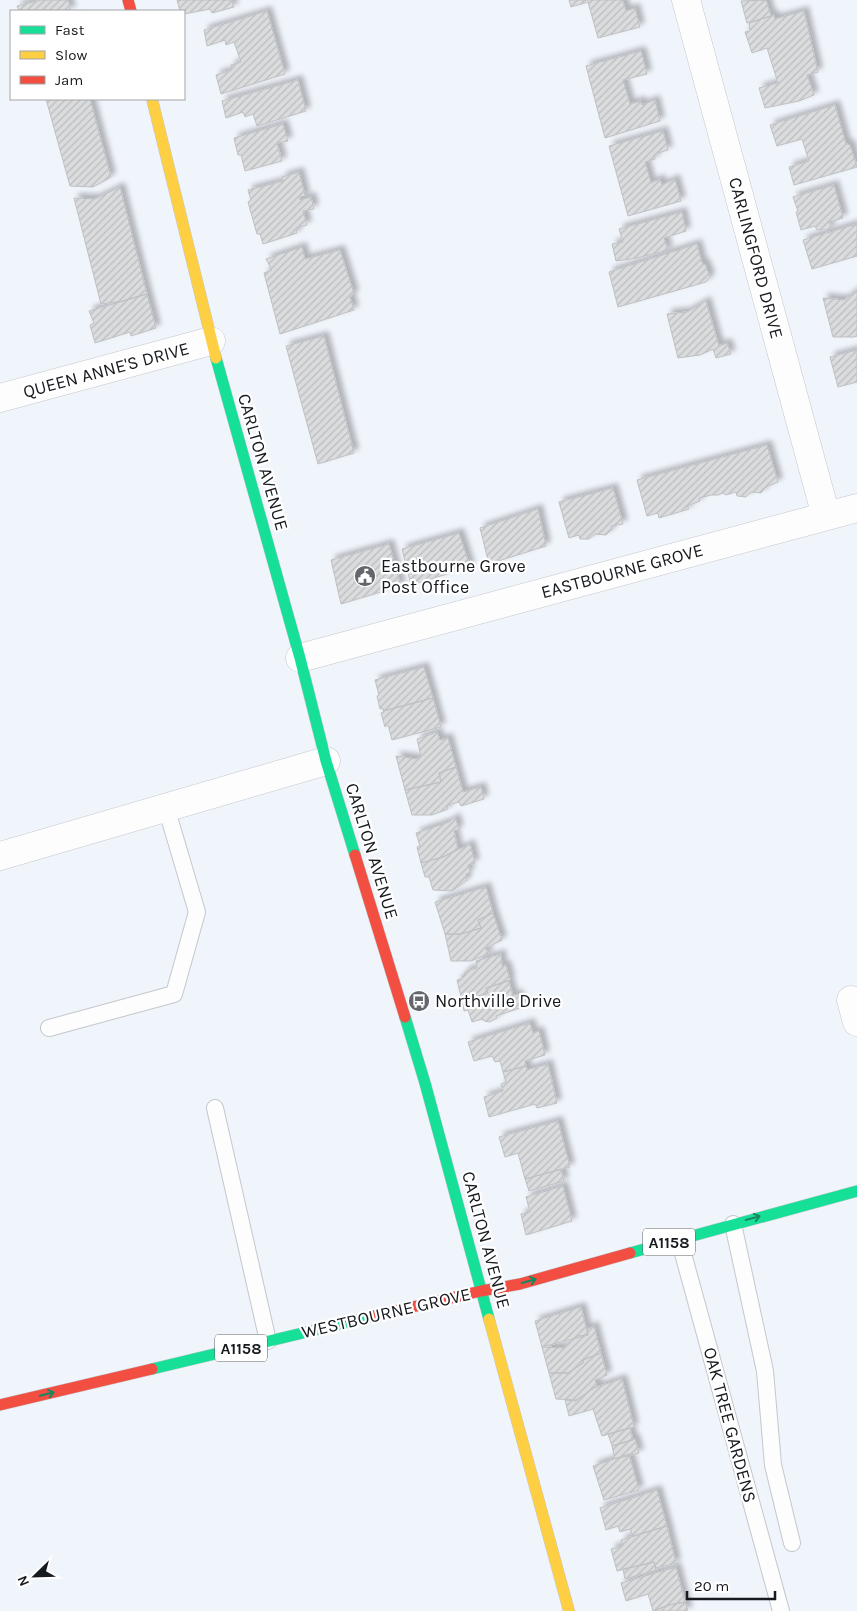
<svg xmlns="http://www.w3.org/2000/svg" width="857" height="1611" font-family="Karla,sans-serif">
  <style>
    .building { fill: url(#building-hatch); stroke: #bfc0c2; filter: url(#shadow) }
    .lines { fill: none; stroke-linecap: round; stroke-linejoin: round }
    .lane-casing { stroke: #c4c7cc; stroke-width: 18 }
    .street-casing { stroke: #c4c7cc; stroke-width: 29 }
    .fast-casing { stroke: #c4c7cc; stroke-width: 12 }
    .slow-casing { stroke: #c4c7cc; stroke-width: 12 }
    .jam-casing { stroke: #c4c7cc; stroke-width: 12 }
    .lane { stroke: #fdfdfe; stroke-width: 16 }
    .street { stroke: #fdfdfe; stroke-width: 28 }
    .fast { stroke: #16e098; stroke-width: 11 }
    .slow { stroke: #ffcf43; stroke-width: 11 }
    .jam { stroke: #f24e42; stroke-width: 11 }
    .oneway { stroke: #168761 }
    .labels { text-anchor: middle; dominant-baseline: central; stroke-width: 4.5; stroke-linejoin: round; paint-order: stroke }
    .shield { fill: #fff; stroke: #5d5f62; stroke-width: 1 }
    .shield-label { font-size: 16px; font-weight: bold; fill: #171a1e }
    .street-label { font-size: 18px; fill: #171a1e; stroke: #fff }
    .poi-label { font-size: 18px; fill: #171a1e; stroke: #fff; text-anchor: start }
  </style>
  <defs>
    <pattern id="building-hatch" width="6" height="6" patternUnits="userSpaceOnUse" patternTransform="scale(1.25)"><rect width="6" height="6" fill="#dbdcdd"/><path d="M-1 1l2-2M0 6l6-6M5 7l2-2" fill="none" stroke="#bbbcbd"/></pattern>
    <filter id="shadow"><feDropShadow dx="4.5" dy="-4.5" stdDeviation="2.5" flood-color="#0004"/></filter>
  </defs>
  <rect width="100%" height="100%" fill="#f0f4fb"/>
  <!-- building -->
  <path class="building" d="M41 0H68L71 11H19L17 6Z
    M177 0H231L234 7 212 13 210 9 184 14V11H180Z
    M569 0H625L623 1 626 11 635 8 640 27 598 38 588 2 571 7Z
    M766 0 771 16 747 23 741 1Z
    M267 11 285 74 221 94 216 75 232 70 231 65 241 62 234 42 226 45 225 40 207 46 204 30Z
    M804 11 818 72 807 75 814 95 799 101 765 108 759 88 778 83 767 48 752 53 745 32 750 31 749 23 774 15 775 19Z
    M641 51 647 74 623 80 630 104 641 101 642 105 655 100 660 121 605 138 586 66Z
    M298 80 306 111 257 126 253 114 245 117 243 112 226 118 222 101Z
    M46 99H90L111 177 93 187 70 186Z
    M835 105 846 144 850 145 857 167 794 185 789 167 809 161 802 139 777 146 770 125Z
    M283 124 288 141 277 143 282 161 245 171 241 155H238L234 138Z
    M663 131 668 150 655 154V159L645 162 651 183 660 179 662 185 675 179 681 201 628 216 609 146Z
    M299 172 305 196 300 197V200L311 197 314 209 303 211 307 225 296 228 297 233 263 244 260 234H257L248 202 251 200 248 190 283 181 282 177Z
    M834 185 843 218 829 222 831 226 827 230H817L815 226 801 230 796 212 798 211 793 197Z
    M120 187 147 294 122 301 101 304 74 198 95 199Z
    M682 212 686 231 664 238 668 250 637 258 616 261 612 244 623 242 619 229Z
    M857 224V256L812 269 803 240Z
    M697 244 702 263 705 264 710 277 706 282 618 307 609 272Z
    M302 247 305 259 340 250 354 294 350 297 354 310 280 334 264 273 272 270 266 259Z
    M857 290V336L854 337H833L823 298 844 300Z
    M147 294 156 328 131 336 130 332 95 343 90 325 94 323 89 311Z
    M706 301 719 346 727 343 731 354 716 358 713 349 700 355 678 358 667 314 687 312Z
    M324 336 354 453 318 464 286 346Z
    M857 350V382L838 387 830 357Z
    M767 445 778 482 766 487 761 493 751 492 746 497 737 496 736 492 726 495 723 493 718 495H711L699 498 700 501 687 506 689 509 659 518 658 513 647 516 637 480Z
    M613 488 623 524 611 526 612 529 606 535 595 534 589 539H580L579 535 569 538 559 502Z
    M538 509 546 546 489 564 480 528Z
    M459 533 470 567 411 585 402 549Z
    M389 544 401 586 341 604 331 560Z
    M424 667 433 698 383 711V708L380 709 377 696 379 695 375 680Z
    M433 698 441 727 392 740 388 725 385 727 381 713 384 712 383 711Z
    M437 732 440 740 448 738 456 767 439 773 441 782 405 790 396 756 416 759 421 756 417 739Z
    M456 767 463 792 481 787 484 799 461 806 459 802 447 805 448 809 432 815H412L405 790 441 782 439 773Z
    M455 817 459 829 454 831 458 849 443 857 421 863 417 847 420 846 416 833 449 822Z
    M470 844 475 863 468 865 470 872 466 874 467 880 452 891 433 890 429 877H425L421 863 443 857Z
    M486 887 493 913 478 920 481 928 461 934H445L435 902Z
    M493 913 502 940 486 948 488 954 471 961H451L445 934H461L481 928 478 920Z
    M501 954 502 966 506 965 510 980 486 988 488 993 462 1001 457 980 461 979 466 971 477 968 476 961Z
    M509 981 513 996 518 994 523 1007 496 1016 497 1018 490 1022 484 1021 483 1019 472 1022 468 1010 464 1011 462 1001 488 993 486 988Z
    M530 1023 533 1033 539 1031 545 1055 525 1061 526 1066 503 1072 500 1061 495 1062 492 1056 474 1061 468 1042Z
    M548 1064 557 1103 537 1108 535 1104 489 1117 484 1097 503 1091 501 1084 506 1082 503 1072 526 1066 527 1070Z
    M558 1121 570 1167 525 1179 518 1153 505 1157 499 1137Z
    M561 1169 564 1181 529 1191 525 1179Z
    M563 1186 572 1221 526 1235 521 1214 530 1212 526 1197Z
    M581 1307 588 1335 542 1347 535 1321Z
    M594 1326 601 1353 583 1360V1363L568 1373H549L542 1347 563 1348 577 1336 588 1335 587 1329Z
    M601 1353 607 1375 595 1380 597 1386 576 1400 556 1399 549 1373H568L583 1363V1360Z
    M622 1379 634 1427 602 1436 593 1409 569 1416 565 1400 576 1401 593 1388Z
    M630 1428 633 1440 612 1446 608 1434Z
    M635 1439 639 1453 615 1459 612 1446Z
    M629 1454 639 1490 604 1500 593 1466Z
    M657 1490 667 1526 633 1536 630 1529 620 1532 618 1526 606 1530 600 1508Z
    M667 1526 676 1563 656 1568 654 1562 617 1571 611 1549 623 1546 621 1540Z
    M654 1562 656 1570 625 1579 623 1569Z
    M676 1567 685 1602 669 1605 653 1611 648 1594 626 1601 621 1583Z
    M685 1602 688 1611H653L669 1605Z"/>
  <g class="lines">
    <!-- lane casing -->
    <g class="lane-casing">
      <path id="lane" d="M49 1028 174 994 197 912 166 807
        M215 1108 268 1341
        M733 1224 765 1371 773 1465 792 1543
        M679 1239 781 1611"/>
    </g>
    <!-- street casing -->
    <g class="street-casing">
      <path id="street" d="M686 0 826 516
        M0 398 211 341
        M300 658 857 508
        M0 856 326 761
        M851 1000 857 1022"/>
    </g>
    <!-- fast casing -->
    <g class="fast-casing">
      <path id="fast" d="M216 358 300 658 326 761 355 855
        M405 1017 425 1083 489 1319
        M630 1253 857 1191
        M152 1369 374 1316"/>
    </g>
    <!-- slow casing -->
    <g class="slow-casing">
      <path id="slow" d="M152 99 216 358
        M489 1319 569 1611"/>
    </g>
    <!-- jam casing -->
    <g class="jam-casing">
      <path id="jam" d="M128 0 131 11
        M355 855 405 1017
        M374 1316 481 1291 520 1284 630 1253
        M0 1405 152 1369"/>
    </g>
    <!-- lane -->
    <use href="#lane" class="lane"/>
    <!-- street -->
    <use href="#street" class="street"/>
    <!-- fast -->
    <use href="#fast" class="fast"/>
    <!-- slow -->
    <use href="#slow" class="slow"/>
    <!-- jam -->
    <use href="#jam" class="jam"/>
  </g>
  <!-- one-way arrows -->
  <defs><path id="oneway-shaft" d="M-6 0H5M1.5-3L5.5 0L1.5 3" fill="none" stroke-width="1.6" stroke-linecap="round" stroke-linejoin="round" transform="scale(1.25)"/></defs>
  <g class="oneway">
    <use href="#oneway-shaft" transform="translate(753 1218) rotate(-15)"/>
    <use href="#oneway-shaft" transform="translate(529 1281) rotate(-16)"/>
    <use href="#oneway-shaft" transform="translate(47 1394) rotate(-13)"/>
  </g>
  <!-- icons -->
  <defs>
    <g id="civic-disc" transform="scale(1.125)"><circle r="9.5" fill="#63666b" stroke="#fff"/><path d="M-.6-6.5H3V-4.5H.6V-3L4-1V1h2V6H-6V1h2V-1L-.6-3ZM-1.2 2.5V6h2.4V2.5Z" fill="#fff"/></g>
    <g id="bus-disc" transform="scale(1.125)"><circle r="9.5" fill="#63666b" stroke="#fff"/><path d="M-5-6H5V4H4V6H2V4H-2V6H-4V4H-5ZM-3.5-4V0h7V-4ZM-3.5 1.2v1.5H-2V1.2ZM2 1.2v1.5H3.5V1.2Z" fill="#fff"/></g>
  </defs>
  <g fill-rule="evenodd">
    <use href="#civic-disc" x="365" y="576"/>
    <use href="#bus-disc" x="419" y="1001"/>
  </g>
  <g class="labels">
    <!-- shield labels -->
    <g class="shield">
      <rect x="643" y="1228.5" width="52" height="27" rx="4"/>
      <rect x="215" y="1334.5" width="52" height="27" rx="4"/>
    </g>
    <g class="shield-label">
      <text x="669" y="1242">A1158</text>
      <text x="241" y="1348">A1158</text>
    </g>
    <!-- street labels -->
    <g class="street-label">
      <text transform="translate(756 258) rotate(75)">CARLINGFORD DRIVE</text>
      <text transform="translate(106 370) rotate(-15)">QUEEN ANNE'S DRIVE</text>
      <text transform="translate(263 462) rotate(74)">CARLTON AVENUE</text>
      <text transform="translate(622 571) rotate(-15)">EASTBOURNE GROVE</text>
      <text transform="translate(372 851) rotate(73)">CARLTON AVENUE</text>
      <text transform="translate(486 1240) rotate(75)">CARLTON AVENUE</text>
      <text transform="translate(386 1313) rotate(-13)">WESTBOURNE GROVE</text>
      <text transform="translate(730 1425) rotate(75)">OAK TREE GARDENS</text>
    </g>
    <!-- poi labels -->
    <g class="poi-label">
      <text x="381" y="566">Eastbourne Grove<tspan x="381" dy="21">Post Office</tspan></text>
      <text x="435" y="1001">Northville Drive</text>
    </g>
  </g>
  <!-- legend -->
  <rect x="10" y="10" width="175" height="90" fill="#ffffff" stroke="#a2a3a5"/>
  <rect x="20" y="26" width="25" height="8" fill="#16e098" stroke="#a2a3a5"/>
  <text x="55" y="35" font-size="15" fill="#171a1e">Fast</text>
  <rect x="20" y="51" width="25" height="8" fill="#ffcf43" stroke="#a2a3a5"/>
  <text x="55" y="60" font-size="15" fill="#171a1e">Slow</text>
  <rect x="20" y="76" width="25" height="8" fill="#f24e42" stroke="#a2a3a5"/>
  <text x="55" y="85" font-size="15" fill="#171a1e">Jam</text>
  <!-- north arrow -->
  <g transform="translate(35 1576) rotate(247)" stroke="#ffffff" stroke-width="4" paint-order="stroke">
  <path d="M0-4L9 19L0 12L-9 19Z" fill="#171a1e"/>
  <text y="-8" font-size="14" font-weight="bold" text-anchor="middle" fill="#171a1e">N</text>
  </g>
  <!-- scale -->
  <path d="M687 1591v8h88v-8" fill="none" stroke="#171a1e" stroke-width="2.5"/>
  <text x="694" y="1591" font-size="15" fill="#171a1e" stroke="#ffffff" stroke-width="4" paint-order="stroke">20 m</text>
</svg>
